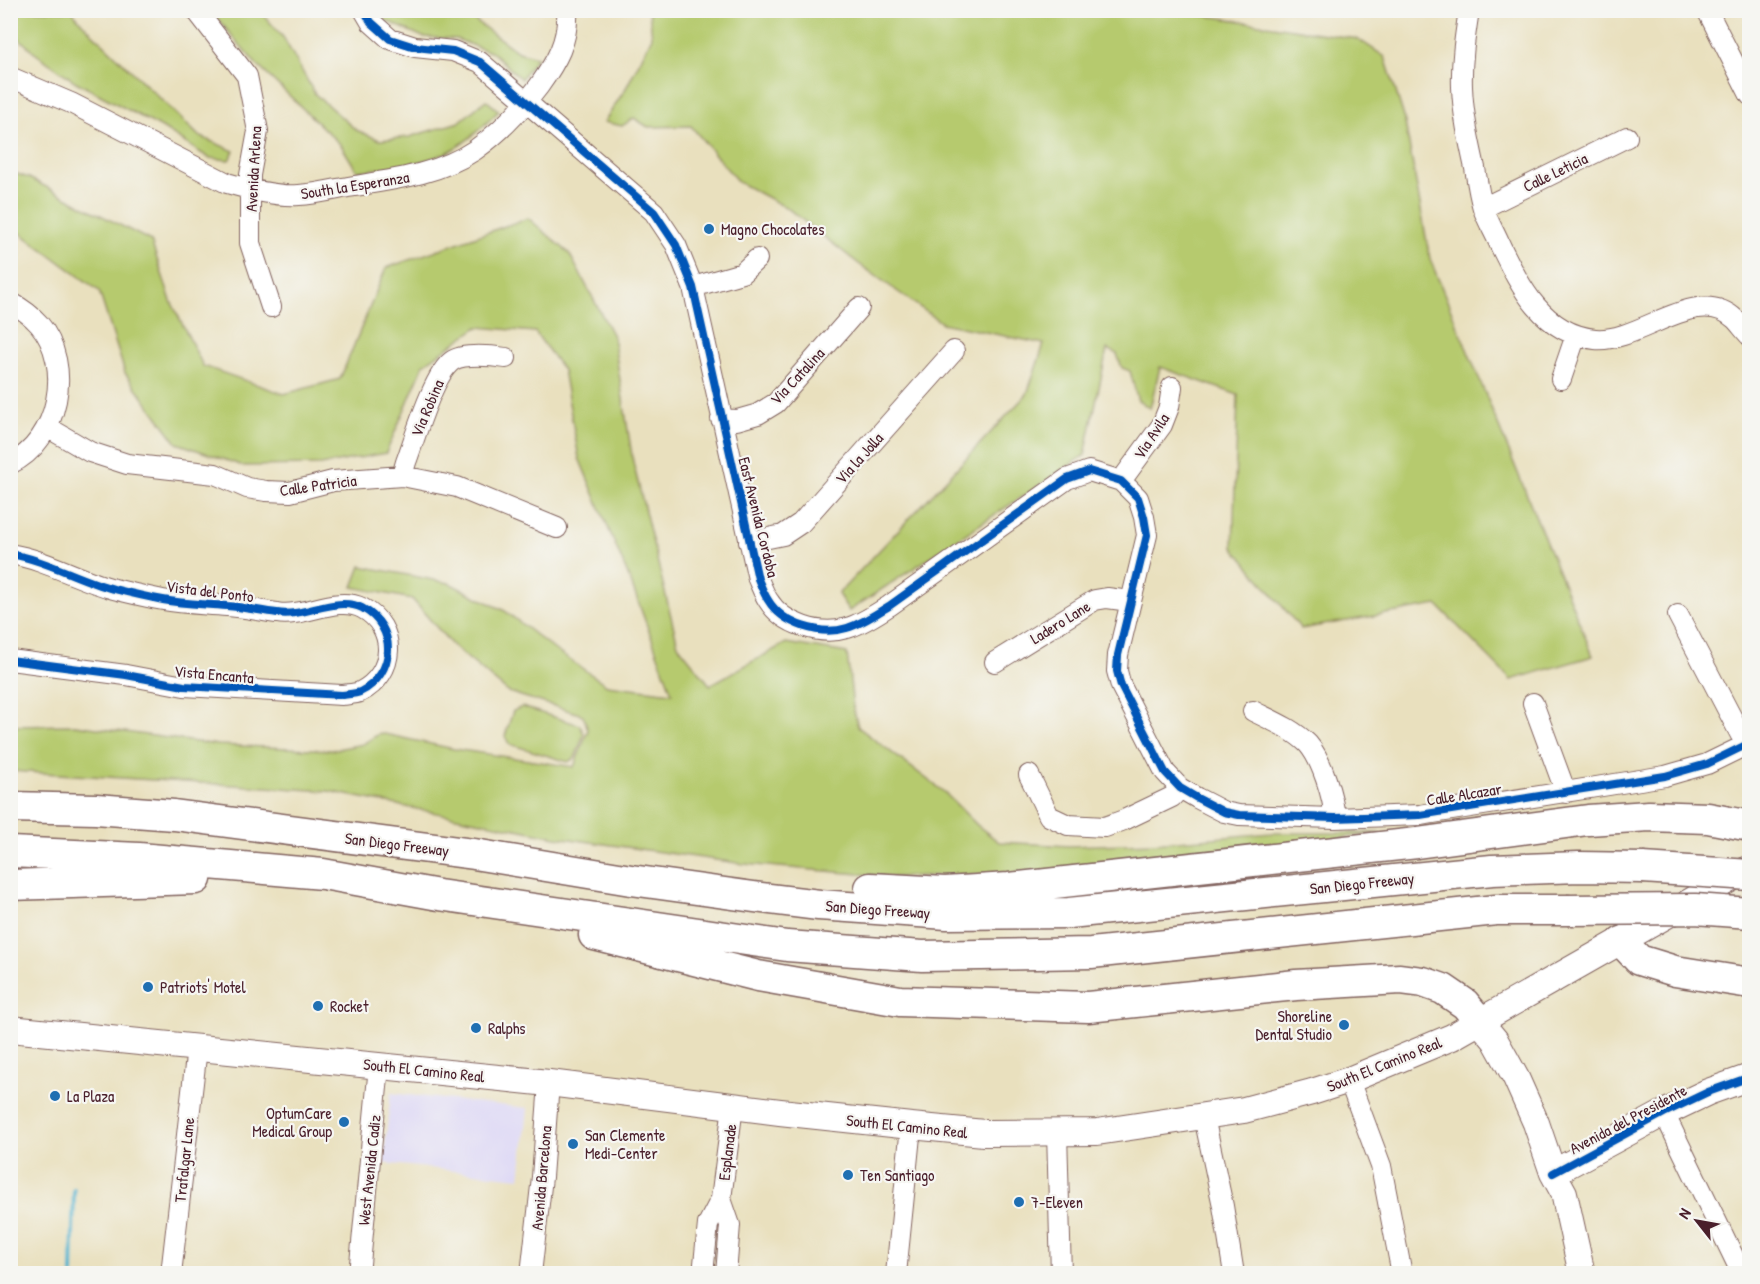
<svg xmlns="http://www.w3.org/2000/svg" width="1760" height="1284" font-family="'Patrick Hand',sans-serif">
  <style>
    .built { fill: #dcd6f6 }
    .green { fill: #b6ca6e; stroke: #80744c; stroke-width: 1.5 }
    .lines { fill: none; stroke-linecap: round; stroke-linejoin: round }
    .stream { stroke: #50b3cf; stroke-width: 4 }
    .minor-casing { stroke: #82635e; stroke-width: 22 }
    .major-casing { stroke: #82635e; stroke-width: 28 }
    .highway-casing { stroke: #82635e; stroke-width: 33 }
    .minor { stroke: #fff; stroke-width: 20 }
    .major { stroke: #fff; stroke-width: 26 }
    .highway { stroke: #fff; stroke-width: 30 }
    .highway-bridge-casing { stroke: #82635e; stroke-width: 33; stroke-linecap: butt }
    .highway-bridge { stroke: #fff; stroke-width: 30 }
    .cycleway-casing { stroke: #f6f6f2; stroke-width: 11 }
    .cycleway { stroke: #0057b8; stroke-width: 8 }
    .poi-dot { fill: #1f6fb2; stroke: #f6f6f2; stroke-width: 2 }
    .labels { text-anchor: middle; dominant-baseline: central; stroke-width: 4.5; stroke-linejoin: round; paint-order: stroke }
    .street-label { font-size: 16px; fill: #4a1f2b; stroke: #f6f6f2 }
    .poi-label { font-size: 16px; fill: #4a1f2b; stroke: #f6f6f2; text-anchor: start }
  </style>
  <rect width="100%" height="100%" fill="#f6f6f2"/>
  <filter id="ink" filterUnits="userSpaceOnUse"><feTurbulence type="fractalNoise" baseFrequency=".0167" numOctaves="2"/><feDisplacementMap in="SourceGraphic" scale="12" xChannelSelector="R" yChannelSelector="G"/><feConvolveMatrix kernelMatrix="1 2 1 2 8 2 1 2 1" color-interpolation-filters="sRGB"/></filter>
  <filter id="wash" filterUnits="userSpaceOnUse"><feTurbulence type="fractalNoise" baseFrequency=".008" numOctaves="4" result="noise"/><feDisplacementMap in="SourceGraphic" scale="24" xChannelSelector="R" yChannelSelector="G"/><feGaussianBlur stdDeviation="1.35" result="paint"/><feColorMatrix in="noise" values="0 0 0 0 0 0 0 0 0 0 0 0 0 0 0 0 0 1.4 0 .05"/><feComposite in="paint" operator="in"/></filter>
  <g filter="url(#wash)">
    <rect width="100%" height="100%" fill="#e9e0be"/>
    <!-- built -->
    <path class="built" d="M391 1093 528 1108 520 1178 383 1163Z"/>
    <!-- green -->
    <path class="green" d="M11 10 72 11 83 24 199 136 234 151 229 160 209 158 162 128 76 82 36 54 11 31Z
      M1169 10 1358 39 1385 57 1404 117 1430 259 1593 656 1511 680 1437 605 1301 629 1233 547 1238 395 1160 367 1150 408 1138 401 1130 371 1122 368 1117 354 1107 349 1085 455 849 611 838 594 1027 394 1044 344 942 323 859 264 787 208 738 182 691 126 648 127 634 118 622 126 604 122 626 88 652 37 649 11Z
      M211 11H260L283 37 315 94 356 130 380 140 409 137 459 122 486 100 499 111C483 126 465 145 444 154 416 165 386 168 357 171L341 145 256 64Z
      M378 11H462L518 52 537 57 521 79 493 53 456 39 423 37 382 19Z
      M11 172 29 178 151 241 171 301 203 366 284 394 340 379 386 268 528 218 569 253 613 336 633 462 678 645 710 685 786 643 847 653 853 707 858 727 944 792 977 825 999 842 1069 846 1154 843 1272 833H1380L1065 871 894 877 744 864 556 837 328 791 11 771 10 726 75 725 218 745 332 750 363 744 380 733 454 749 574 767 588 730 583 715 508 692 452 645 412 599 353 587 361 566 449 583 505 611 555 650 607 685 672 693 630 580 579 458 563 370 535 332 478 327 424 364 386 453 321 465 243 466 177 443 125 373 99 291 11 226Z
      M522 707 580 725 584 734 575 758 568 762 509 744 505 736 513 711Z"/>
    <g class="lines">
      <!-- stream -->
      <path class="stream" d="M72 1274 74 1189"/>
    </g>
  </g>
  <g filter="url(#ink)">
    <g class="lines">
      <!-- minor casing -->
      <g class="minor-casing">
        <path id="minor" d="M196 10 247 76 258 131 250 175V243L271 307
          M364 10 371 22 390 39 415 47 453 51 480 62 654 212 676 245 693 287 758 579C761 586 764 594 768 600 783 625 821 636 847 628 862 624 876 614 889 606L1067 479 1089 471 1121 481 1138 498 1144 517 1147 535 1118 655 1117 671 1121 686 1165 772 1180 788 1197 798 1224 812 1239 815 1335 818 1420 815 1665 776 1707 764 1750 743
          M1469 10C1465 36 1461 61 1462 87 1463 114 1469 141 1475 168 1477 181 1479 195 1483 208 1487 220 1495 233 1500 245 1520 286 1543 334 1595 339 1640 343 1697 283 1735 319 1740 324 1745 331 1750 336
          M1707 10 1750 95
          M10 77 71 103 227 183C248 189 277 197 299 195 315 194 332 190 348 187 391 180 438 175 475 150 499 133 521 110 539 86 556 62 569 41 567 10
          M1483 208 1627 137
          M693 287 742 273 757 259
          M10 302C21 308 31 315 39 324 74 365 59 441 10 464
          M1561 379 1576 335
          M721 419 737 420 758 414 776 403 859 308
          M47 427 90 452 127 464 215 474 247 488 266 491 290 492 333 481 402 476 457 487 557 528
          M402 476 406 462C415 438 433 375 452 361 463 353 493 356 506 358
          M1121 481 1162 425 1169 407 1172 387
          M749 542 783 535 801 523 954 351
          M10 554C47 560 79 580 114 589 130 593 147 597 163 600 184 604 206 604 227 606 244 607 260 611 277 613 304 618 336 595 362 608 398 627 396 674 360 692 355 694 348 694 342 695L184 686 126 675 10 660
          M1678 615 1746 745
          M995 662 1095 600 1107 598 1130 601
          M1533 703 1566 793
          M1253 711C1271 720 1293 729 1308 744 1322 760 1333 797 1335 818
          M1029 775 1049 816 1068 825 1105 827 1124 820 1172 797 1180 788
          M1349 1080 1381 1166 1402 1274
          M1664 1113 1742 1274
          M1204 1117 1223 1206 1234 1274
          M1057 1133 1061 1274
          M721 1199 730 1225 726 1274
          M171 1274 197 1048
          M359 1274 379 1066
          M531 1274 542 1177 549 1083
          M703 1274 708 1224 721 1199 733 1106
          M896 1274 911 1126"/>
      </g>
      <!-- major casing -->
      <g class="major-casing">
        <path id="major" d="M1480 1022 1495 1040 1516 1078 1536 1123 1553 1173 1564 1193 1582 1274
          M10 1029 549 1083 780 1112 911 1126 984 1133 1097 1132 1244 1110 1312 1092 1349 1080 1452 1037 1746 870
          M1553 1173 1664 1113 1708 1092 1750 1077"/>
      </g>
      <!-- highway casing -->
      <g class="highway-casing">
        <path id="highway" d="M10 807 96 809 174 815 474 854 631 880 754 897 819 905 947 914 1069 913 1492 870 1579 867 1643 868
          M10 852 139 858 323 874 439 895 787 946 922 956 1091 953 1496 910H1567
          M10 885 196 879
          M870 888 945 892 1009 888 1417 843 1588 820 1649 816 1708 818 1750 826
          M594 935 758 976 900 1001 1088 1007 1296 985 1400 979 1423 982 1443 989 1465 1004 1480 1022
          M1622 942 1639 960 1675 971 1750 983"/>
      </g>
      <!-- minor -->
      <use href="#minor" class="minor"/>
      <!-- major -->
      <use href="#major" class="major"/>
      <!-- highway -->
      <use href="#highway" class="highway"/>
      <!-- highway-bridge casing -->
      <g class="highway-bridge-casing">
        <path id="highway-bridge" d="M1643 868 1750 875
          M1567 910 1695 909 1750 913"/>
      </g>
      <!-- highway-bridge -->
      <use href="#highway-bridge" class="highway-bridge"/>
      <!-- cycleway casing -->
      <g class="cycleway-casing">
        <path id="cycleway" d="M364 10 371 22 390 39 415 47 453 51 480 62 654 212 676 245 693 287 758 579C761 586 764 594 768 600 783 625 821 636 847 628 862 624 876 614 889 606L1067 479 1089 471 1121 481 1138 498 1144 517 1147 535 1118 655 1117 671 1121 686 1165 772 1180 788 1197 798 1224 812 1239 815 1335 818 1420 815 1665 776 1707 764 1750 743
          M10 554C47 560 79 580 114 589 130 593 147 597 163 600 184 604 206 604 227 606 244 607 260 611 277 613 304 618 336 595 362 608 398 627 396 674 360 692 355 694 348 694 342 695L184 686 126 675 10 660
          M1553 1173 1664 1113 1708 1092 1750 1077"/>
      </g>
      <!-- cycleway -->
      <use href="#cycleway" class="cycleway"/>
    </g>
  </g>
  <!-- markers -->
  <g class="poi-dot">
    <circle cx="709" cy="229" r="6"/>
    <circle cx="148" cy="987" r="6"/>
    <circle cx="318" cy="1006" r="6"/>
    <circle cx="1344" cy="1025" r="6"/>
    <circle cx="476" cy="1028" r="6"/>
    <circle cx="55" cy="1096" r="6"/>
    <circle cx="344" cy="1122" r="6"/>
    <circle cx="573" cy="1144" r="6"/>
    <circle cx="848" cy="1175" r="6"/>
    <circle cx="1019" cy="1202" r="6"/>
  </g>
  <g class="labels">
    <!-- street labels -->
    <g class="street-label">
      <text transform="translate(253 169) rotate(-87)">Avenida Arlena</text>
      <text transform="translate(1555 172) rotate(-26)">Calle Leticia</text>
      <text transform="translate(355 185) rotate(-9)">South la Esperanza</text>
      <text transform="translate(797 376) rotate(-47)">Via Catalina</text>
      <text transform="translate(427 408) rotate(-67)">Via Robina</text>
      <text transform="translate(1151 436) rotate(-57)">Via Avila</text>
      <text transform="translate(859 458) rotate(-48)">Via la Jolla</text>
      <text transform="translate(318 485) rotate(-8)">Calle Patricia</text>
      <text transform="translate(759 517) rotate(76)">East Avenida Cordoba</text>
      <text transform="translate(210 591) rotate(7)">Vista del Ponto</text>
      <text transform="translate(1060 622) rotate(-32)">Ladero Lane</text>
      <text transform="translate(214 674) rotate(5)">Vista Encanta</text>
      <text transform="translate(1464 794) rotate(-9)">Calle Alcazar</text>
      <text transform="translate(397 844) rotate(7)">San Diego Freeway</text>
      <text transform="translate(1362 883) rotate(-6)">San Diego Freeway</text>
      <text transform="translate(878 909) rotate(4)">San Diego Freeway</text>
      <text transform="translate(1384 1064) rotate(-22)">South El Camino Real</text>
      <text transform="translate(424 1070) rotate(6)">South El Camino Real</text>
      <text transform="translate(1628 1119) rotate(-28)">Avenida del Presidente</text>
      <text transform="translate(907 1126) rotate(6)">South El Camino Real</text>
      <text transform="translate(727 1152) rotate(-83)">Esplanade</text>
      <text transform="translate(184 1160) rotate(-84)">Trafalgar Lane</text>
      <text transform="translate(369 1170) rotate(-84)">West Avenida Cadiz</text>
      <text transform="translate(541 1178) rotate(-85)">Avenida Barcelona</text>
    </g>
    <!-- poi labels -->
    <g class="poi-label">
      <text x="721" y="229">Magno Chocolates</text>
      <text x="160" y="987">Patriots' Motel</text>
      <text x="330" y="1006">Rocket</text>
      <text x="1332" y="1016" text-anchor="end">Shoreline<tspan x="1332" dy="18">Dental Studio</tspan></text>
      <text x="488" y="1028">Ralphs</text>
      <text x="67" y="1096">La Plaza</text>
      <text x="332" y="1113" text-anchor="end">OptumCare<tspan x="332" dy="18">Medical Group</tspan></text>
      <text x="585" y="1135">San Clemente<tspan x="585" dy="18">Medi-Center</tspan></text>
      <text x="860" y="1175">Ten Santiago</text>
      <text x="1031" y="1202">7-Eleven</text>
    </g>
  </g>
  <!-- margin -->
  <rect width="1760" height="1284" fill="none" stroke="#f6f6f2" stroke-width="36"/>
  <!-- north arrow -->
  <g transform="translate(1697 1221) rotate(301)" stroke="#f6f6f2" stroke-width="4.5" paint-order="stroke">
  <path d="M0-4.5L10 22L0 15L-10 22Z" fill="#4a1f2b"/>
  <text y="-9" font-size="16" font-weight="bold" text-anchor="middle" fill="#4a1f2b">N</text>
  </g>
</svg>
